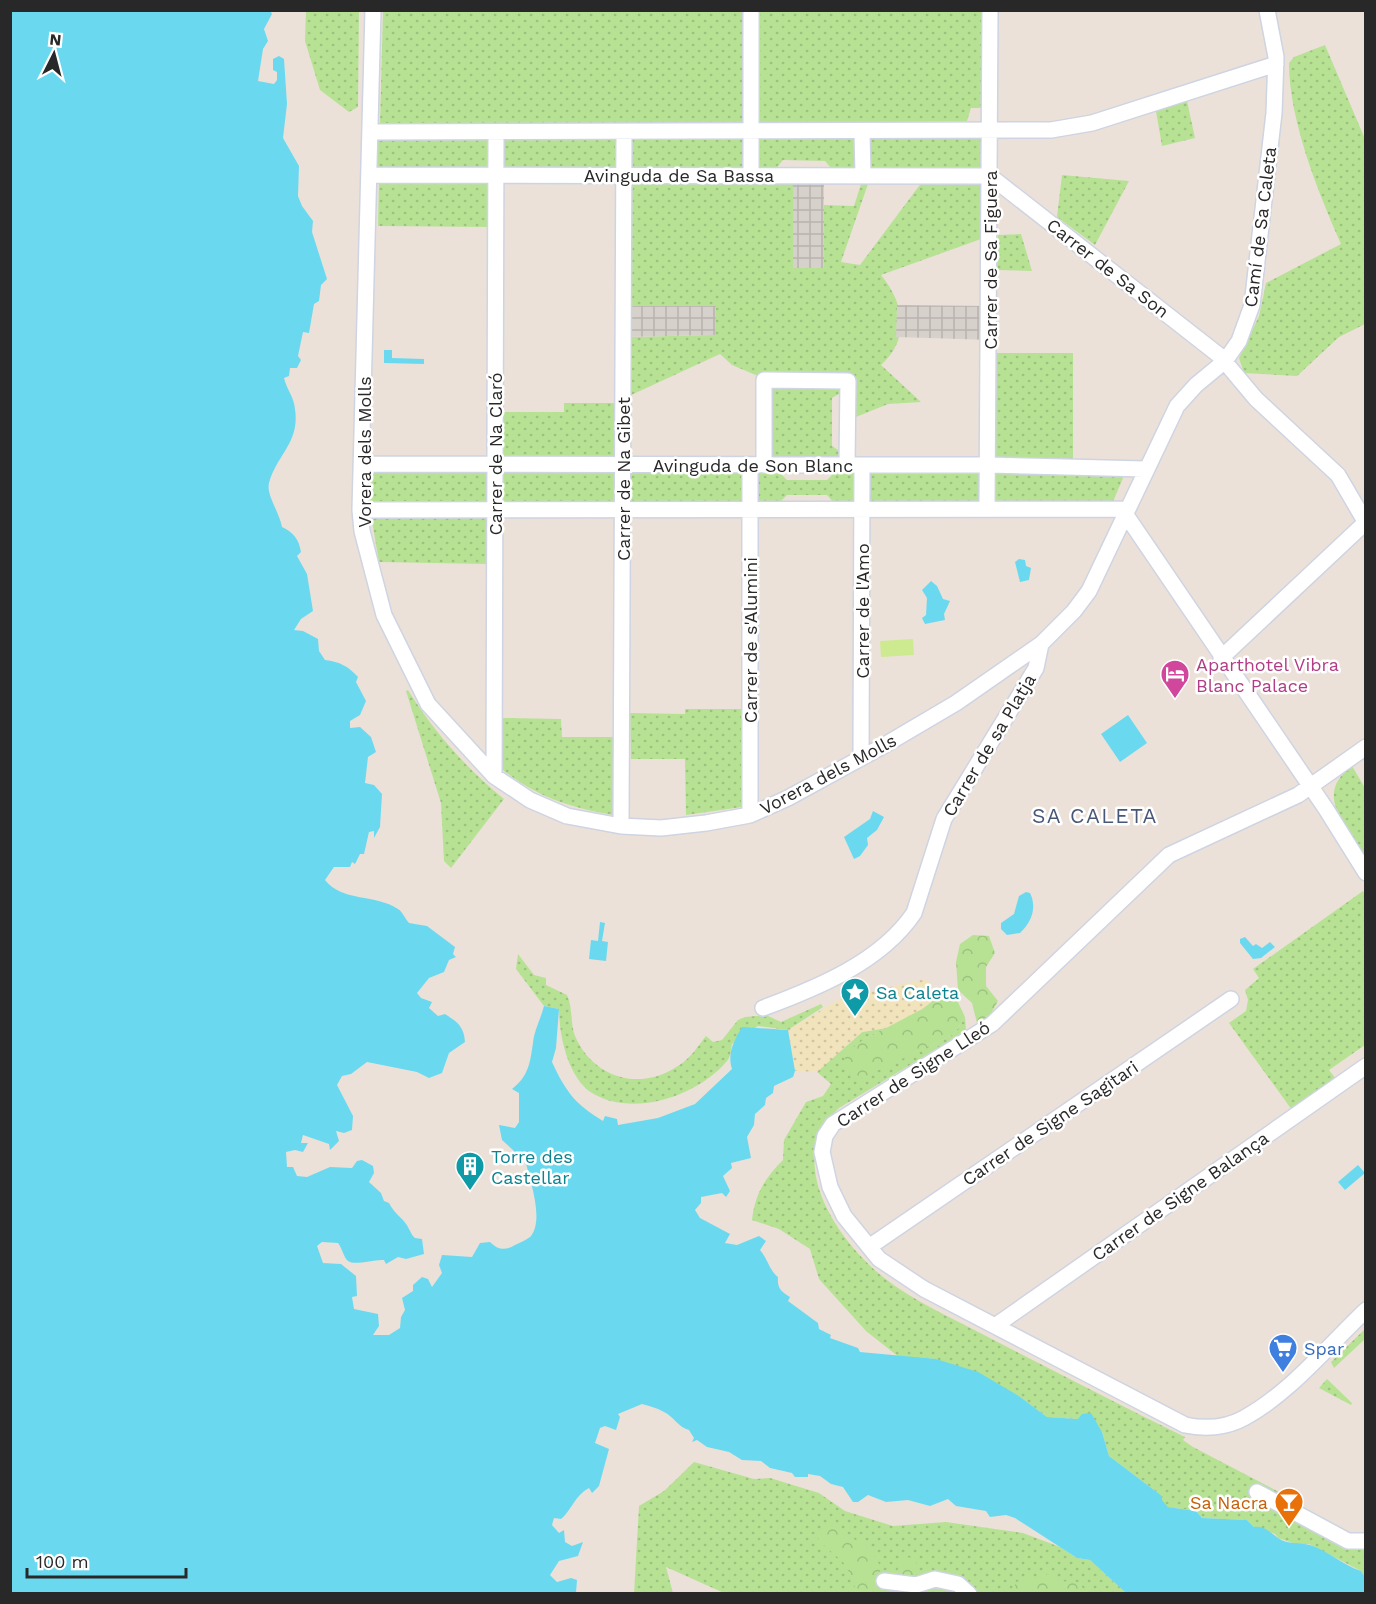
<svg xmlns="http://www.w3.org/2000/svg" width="1376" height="1604" font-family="'Work Sans',sans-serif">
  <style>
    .grass { fill: url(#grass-dots) }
    .forest { fill: url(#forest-crowns) }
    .sand { fill: url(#sand-dots) }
    .pitch { fill: #cdea90 }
    .plaza { fill: url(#plaza-grid) }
    .water { fill: #6ad9ef }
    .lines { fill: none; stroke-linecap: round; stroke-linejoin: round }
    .minor-casing { stroke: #ced4e1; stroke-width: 18 }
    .minor { stroke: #fff; stroke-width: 15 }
    .labels { text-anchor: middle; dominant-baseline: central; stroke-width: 5; stroke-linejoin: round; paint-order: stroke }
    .street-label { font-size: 18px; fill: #282828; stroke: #fff }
    .hotel-label { font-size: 18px; fill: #b23c85; stroke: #fff; text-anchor: start }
    .culture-label { font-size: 18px; fill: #0d838f; stroke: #fff; text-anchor: start }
    .shop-label { font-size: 18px; fill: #366cbe; stroke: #fff; text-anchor: start }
    .food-label { font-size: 18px; fill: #c56008; stroke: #fff; text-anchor: end }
    .quarter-label { font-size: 21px; letter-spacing: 1.5px; fill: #485678; stroke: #fff }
  </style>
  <defs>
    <pattern id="grass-dots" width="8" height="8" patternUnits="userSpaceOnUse" patternTransform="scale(1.5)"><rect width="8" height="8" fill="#b7e294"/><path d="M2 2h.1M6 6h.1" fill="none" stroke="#9dc280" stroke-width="1.8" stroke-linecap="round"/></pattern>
    <pattern id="forest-crowns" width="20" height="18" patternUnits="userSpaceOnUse" patternTransform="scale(1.5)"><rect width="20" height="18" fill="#b7e294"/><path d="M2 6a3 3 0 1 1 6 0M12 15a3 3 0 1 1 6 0" fill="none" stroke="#9dc280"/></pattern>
    <pattern id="sand-dots" width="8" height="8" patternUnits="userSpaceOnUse" patternTransform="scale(1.5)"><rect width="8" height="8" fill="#f1e3bb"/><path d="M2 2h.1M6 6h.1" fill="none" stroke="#cfc3a1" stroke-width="1.8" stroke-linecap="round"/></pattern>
    <pattern id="plaza-grid" width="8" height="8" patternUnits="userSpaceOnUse" patternTransform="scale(1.5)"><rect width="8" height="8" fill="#d7d1cc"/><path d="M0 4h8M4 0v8" fill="none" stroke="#b9b3af"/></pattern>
  </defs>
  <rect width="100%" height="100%" fill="#ebe1d9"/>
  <!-- grass -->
  <path class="grass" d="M306 11H359L358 107 349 112 320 90 305 41Z
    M383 11H743V125L380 124Z
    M758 11H982L984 108H971L967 121 757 124Z
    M1325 45 1365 139V324L1339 337 1297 376 1244 373 1239 358 1259 316 1266 283 1341 244C1318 192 1289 120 1289 63L1294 57Z
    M1187 101 1195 138 1162 146 1156 111Z
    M378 136 982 138 984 170 832 169 825 161 783 160 775 170 377 168Z
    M1062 175 1129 181 1095 245 1057 217Z
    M379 181H488V227L378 226Z
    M632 181 793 183V263H824V205L854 206 862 181H869L841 262 860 265 922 182H981V239L881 275C904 303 911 338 881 365L921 402 888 404 851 419 844 391 832 398V446L844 454 843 457 767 458 758 376 732 365 720 354 629 396V337L711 335 712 306H630Z
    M1021 234 1032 271 997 270 998 235Z
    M997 353H1073V460L995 459Z
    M564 403H614V458H505L503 456 504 412H564Z
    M853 470 856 473 855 499 853 503H834L827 495H787L779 503H758L755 501 758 472 778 471 787 480H827L836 471Z
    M371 471H486L489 474V500L486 502H371L368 498Z
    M505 471H613L616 475 617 500 614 503 503 502 500 499 501 472Z
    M740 471 744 475 743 501 741 502H630L628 500V476L631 472Z
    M871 471H980L983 476 980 504 869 503 867 474Z
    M998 472 1121 475 1123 478 1112 504 997 503 994 500V475Z
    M371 516H486L487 564 379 562Z
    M408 690C434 732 466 768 504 799L451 868 444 861 441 803 406 691Z
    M685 709H741L742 807 686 815 685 759H631L630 713 685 714Z
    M503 718 561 719 562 737H615L613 815C571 808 537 797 503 770Z
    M1352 766 1365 788V855C1346 824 1313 795 1352 766Z
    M1363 891 1366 895 1365 1045 1329 1070 1336 1079 1292 1110 1229 1023 1246 1011 1248 1000 1245 990 1259 978 1253 969Z
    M518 954 534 975 546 978V985L567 995C573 1008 570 1023 575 1036 593 1078 640 1092 678 1066 690 1059 698 1046 706 1036L713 1042 722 1040 738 1020 745 1017 766 1015 781 1022 821 1004 823 1007 788 1030 758 1026 732 1044C731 1049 731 1057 727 1061 698 1096 633 1118 592 1093 568 1078 559 1035 559 1009L544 1006 516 969Z
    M965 1017 966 1031 839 1108C782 1159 836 1239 883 1277 913 1301 952 1318 986 1336 1052 1370 1118 1404 1185 1437L1183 1440 1193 1447 1283 1494 1280 1501 1348 1532 1365 1534V1577L1361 1571 1309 1544H1296L1278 1538 1275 1534 1254 1527 1247 1520 1202 1518 1196 1511 1168 1507 1161 1500 1162 1496 1109 1456 1102 1432 1078 1419 1047 1417 1019 1396 936 1359 899 1357 866 1331 819 1279 810 1249 779 1229 752 1220C755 1194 765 1178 783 1160L784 1140 806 1102 823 1096 831 1084 817 1072 862 1032 886 1028 864 1039 860 1078 954 1034Z
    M1365 1329V1339L1334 1368 1331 1362Z
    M1327 1379 1352 1403 1351 1405 1319 1388Z
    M694 1462 754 1479 770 1478 819 1493 845 1511 893 1526 946 1522 1023 1533 1060 1547 1077 1558 1090 1560 1126 1593H724L666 1567 673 1593 634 1594 639 1506 664 1491Z"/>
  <!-- forest -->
  <path class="forest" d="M973 935 989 936 995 953 986 967V986L998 1001 988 1019 977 1023 972 1003 958 990 956 962 960 944Z
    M947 994 958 1002 965 1017 954 1034 860 1079 844 1064 846 1053 864 1039 922 1009 939 996Z
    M827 1523 869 1548 881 1567 877 1587 870 1593H851L856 1584 843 1562 818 1540 821 1527Z
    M907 1557 915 1559 918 1570 914 1581 897 1573 900 1558Z
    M1048 1574 1056 1581 1079 1582 1086 1593H1012L1016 1582Z"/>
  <!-- sand -->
  <path class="sand" d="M926 979 939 996 922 1009 886 1028 862 1032 817 1072 795 1071 788 1030 841 998Z"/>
  <!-- pitch -->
  <path class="pitch" d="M913 639 914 655 881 657 880 641Z"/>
  <!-- plaza -->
  <path class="plaza" d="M793 175H824V268H793Z
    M897 305 990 306V340L896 337Z
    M630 306H716L715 335 623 337Z"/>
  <!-- water -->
  <path class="water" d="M11 10H270L272 14 264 29 268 41 263 49 258 81 274 84 277 80V72L273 70V59L279 56 284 59 287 104 283 138 299 166 298 196 302 206 313 221 312 232 327 279 321 285 319 301 314 304 309 333 303 332 298 356 301 360 297 368H290L289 376 284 378C287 390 294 397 295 409 300 443 277 454 269 483 266 495 279 511 282 527 293 532 299 539 301 552L297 556 307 574 313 611 301 619 294 630 303 631 318 639 319 651 325 660C340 662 348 666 358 677L356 682 366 701 360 715 350 721V728L360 727 371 737 376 752 368 757 365 783 374 785 382 794 380 827 374 838V831L369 832 364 854H360L355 864 352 862 350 867H334L325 880C342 902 376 894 398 909 403 912 405 919 409 923L427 926 455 947 453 954 456 957 449 960 444 972 429 978 417 993 421 998 432 1002 429 1008 438 1016 445 1014C457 1022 464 1026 465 1042L449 1053 442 1073 429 1078 417 1072 367 1062 351 1074 342 1076 337 1085 353 1116 352 1130 344 1133 336 1131 339 1141 330 1150 329 1144 303 1135 301 1143H308L303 1152 295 1150 286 1152 287 1167H293L297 1176 307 1177 330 1167 352 1168 357 1161 362 1160 373 1166 374 1173 369 1182 381 1193 384 1201 389 1203C394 1214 405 1219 409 1229 411 1232 412 1236 415 1238L422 1239 424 1254 406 1259 398 1257 386 1264 384 1260C374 1259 355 1266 348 1261 344 1258 342 1248 338 1243L322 1242 317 1246 323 1263 341 1264 356 1276 357 1296 352 1297 354 1309 378 1314 379 1326 373 1335H389L400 1328 401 1317 405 1310 402 1298 413 1291V1285L422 1277 428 1279 432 1287 442 1273 439 1265 442 1255 472 1257 480 1243 490 1242C498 1250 505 1251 515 1245 519 1243 527 1240 531 1236 545 1218 528 1175 524 1155L512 1159 514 1151 502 1140 499 1125 515 1128 519 1122V1093L512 1089C529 1076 530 1062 533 1043 534 1031 541 1018 544 1006L559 1009 556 1048 552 1062C566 1092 575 1104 603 1121L605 1116 617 1119 618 1125 658 1118 695 1104 732 1069C727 1053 734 1041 742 1027L788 1030 795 1071 793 1077 774 1086 773 1093 766 1098 765 1105 755 1114 754 1125 747 1137 751 1158 731 1163 732 1168 723 1176 730 1191 726 1197 722 1193 701 1197V1203L695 1210 700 1218 730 1234 725 1243 737 1245 759 1236 766 1241 760 1250C768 1259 769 1270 778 1277 777 1288 781 1292 790 1297L788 1301 818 1323 819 1329 831 1335 830 1338 858 1348 860 1352 936 1359 978 1372 1019 1396 1047 1417 1078 1419 1082 1414 1091 1413 1102 1432 1109 1456 1162 1496V1500L1168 1507 1196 1511 1202 1518 1247 1520 1254 1527C1264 1525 1271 1533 1278 1538 1288 1545 1300 1542 1310 1545 1328 1551 1343 1565 1361 1571L1365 1577V1593H1126L1090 1560 1077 1558 1015 1518 1006 1515 990 1517 986 1511 956 1506 948 1499 930 1506 908 1500 886 1502 868 1495 858 1502H853L843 1487 831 1484 820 1476 808 1474V1477H795L792 1473 770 1468 761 1461 742 1460 729 1452 707 1447 697 1440 692 1442 694 1438 689 1430C678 1427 674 1417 664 1412 657 1408 649 1406 642 1404L618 1414 620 1417 616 1430 605 1426 600 1428 595 1443 609 1449 599 1486 592 1493 589 1488C575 1495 571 1511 561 1519L554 1518 552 1525 559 1533 564 1530 565 1542 572 1546 583 1542 578 1556 559 1561 550 1575 557 1582 571 1578 577 1580 576 1593H11Z
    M384 350H392V358L424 359V364L384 363Z
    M1019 559 1025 560 1026 566 1031 568 1029 580 1020 582 1015 562Z
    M931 581 937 586 943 599 950 601 944 614 945 620 925 624 922 618 926 615 927 598 922 590Z
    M1128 715 1147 743 1120 762 1101 734Z
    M873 811 884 817 877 830 867 838 868 845 860 856 854 859 844 837 870 819Z
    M1026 892 1030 893C1037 907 1032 922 1020 933L1007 935 1001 929V923L1014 914 1019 896Z
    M600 922 605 923 602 941 608 942 606 961 589 959 591 940 598 941Z
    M1245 937 1253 946 1256 944 1262 948 1270 942 1275 947 1261 958 1253 959 1240 943V939Z
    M1358 1165 1365 1173 1345 1190 1338 1182Z"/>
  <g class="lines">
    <!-- minor casing -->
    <g class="minor-casing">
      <path id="minor" d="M373 10 360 510 362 531 384 615 428 704 494 776 530 800 567 816 621 826 661 828 706 823 750 815 788 798 883 746 956 703 1041 644 1074 611 1089 591 1177 406 1196 385 1225 361 1239 341 1252 305 1274 113 1276 57 1267 10
        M371 132 1051 130 1092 123 1276 64
        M862 132 863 175
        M369 175 990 176 1220 356 1256 399 1338 475 1366 523
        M751 175V10
        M361 464 989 465 1145 469
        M764 465V380L848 381 847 464
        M987 509 990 10
        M360 510 1128 509
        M1126 515 1326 809 1366 873
        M1221 658 1366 522
        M1366 747 1298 795 1169 855 992 1024 833 1124 825 1136 822 1152 830 1187 844 1216 879 1259 924 1289 1185 1425C1204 1429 1226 1428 1244 1418 1290 1393 1328 1346 1366 1310
        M861 758 862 465
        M494 776 496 132
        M750 815V465
        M621 826 624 132
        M763 1008C817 988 881 962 914 913L944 819 1036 668 1041 644
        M869 1247 1231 999
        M995 1326 1366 1066
        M1257 1492 1348 1541H1366
        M884 1581 916 1585 935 1579 958 1584 969 1594"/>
    </g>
    <!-- minor -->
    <use href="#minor" class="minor"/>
  </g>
  <!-- icons -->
  <defs>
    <g id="hotel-pin" transform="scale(1.5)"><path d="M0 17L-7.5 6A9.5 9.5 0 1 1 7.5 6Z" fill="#d1479c" stroke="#fff"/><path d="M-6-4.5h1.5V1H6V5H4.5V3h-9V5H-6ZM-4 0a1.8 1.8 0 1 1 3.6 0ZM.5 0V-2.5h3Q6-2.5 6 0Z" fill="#fff"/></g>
    <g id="sight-pin" transform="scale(1.5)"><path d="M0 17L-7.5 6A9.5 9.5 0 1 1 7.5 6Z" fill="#0f9aa8" stroke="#fff"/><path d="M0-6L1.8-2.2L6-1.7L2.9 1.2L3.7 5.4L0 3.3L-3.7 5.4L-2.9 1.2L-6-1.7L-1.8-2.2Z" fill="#fff"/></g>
    <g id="building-pin" transform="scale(1.5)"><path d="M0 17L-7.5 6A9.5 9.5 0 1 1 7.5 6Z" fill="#0f9aa8" stroke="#fff"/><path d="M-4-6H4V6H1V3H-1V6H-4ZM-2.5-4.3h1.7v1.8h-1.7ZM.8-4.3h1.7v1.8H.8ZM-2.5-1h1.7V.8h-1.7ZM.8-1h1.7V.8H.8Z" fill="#fff"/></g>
    <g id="supermarket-pin" transform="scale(1.5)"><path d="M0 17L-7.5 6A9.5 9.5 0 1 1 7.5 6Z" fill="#3f7fe0" stroke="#fff"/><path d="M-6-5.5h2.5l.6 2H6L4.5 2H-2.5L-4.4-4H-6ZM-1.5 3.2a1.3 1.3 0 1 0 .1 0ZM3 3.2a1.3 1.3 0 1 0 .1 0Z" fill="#fff"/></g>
    <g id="bar-pin" transform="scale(1.5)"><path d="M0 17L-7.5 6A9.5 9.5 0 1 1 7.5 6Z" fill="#e8710a" stroke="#fff"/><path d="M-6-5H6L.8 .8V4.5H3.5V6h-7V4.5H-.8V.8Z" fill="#fff"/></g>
  </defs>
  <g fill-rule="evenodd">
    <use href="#hotel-pin" x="1175" y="674"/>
    <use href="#sight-pin" x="855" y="992"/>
    <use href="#building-pin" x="470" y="1166"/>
    <use href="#supermarket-pin" x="1283" y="1348"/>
    <use href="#bar-pin" x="1289" y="1502"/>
  </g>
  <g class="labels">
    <!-- street labels -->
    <g class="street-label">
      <text x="679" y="175">Avinguda de Sa Bassa</text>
      <text transform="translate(1260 227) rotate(-83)">Camí de Sa Caleta</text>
      <text transform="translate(990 260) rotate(-90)">Carrer de Sa Figuera</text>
      <text transform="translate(1108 268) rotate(38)">Carrer de Sa Son</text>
      <text transform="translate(364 452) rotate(-90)">Vorera dels Molls</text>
      <text transform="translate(495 454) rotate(-90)">Carrer de Na Claró</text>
      <text x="753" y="465">Avinguda de Son Blanc</text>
      <text transform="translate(623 479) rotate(-90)">Carrer de Na Gibet</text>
      <text transform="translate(862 611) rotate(-90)">Carrer de l'Amo</text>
      <text transform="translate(750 640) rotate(-90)">Carrer de s'Alumini</text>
      <text transform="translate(989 745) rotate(-59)">Carrer de sa Platja</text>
      <text transform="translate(828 774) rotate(-28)">Vorera dels Molls</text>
      <text transform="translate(913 1074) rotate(-33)">Carrer de Signe Lleó</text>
      <text transform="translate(1050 1123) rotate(-34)">Carrer de Signe Sagitari</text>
      <text transform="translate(1180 1196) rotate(-35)">Carrer de Signe Balança</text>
    </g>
    <!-- hotel labels -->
    <g class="hotel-label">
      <text x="1196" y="664">Aparthotel Vibra<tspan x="1196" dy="21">Blanc Palace</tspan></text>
    </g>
    <!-- culture labels -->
    <g class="culture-label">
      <text x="876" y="992">Sa Caleta</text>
      <text x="491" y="1156">Torre des<tspan x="491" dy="21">Castellar</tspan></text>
    </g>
    <!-- shop labels -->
    <g class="shop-label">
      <text x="1304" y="1348">Spar</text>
    </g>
    <!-- food labels -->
    <g class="food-label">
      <text x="1268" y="1502">Sa Nacra</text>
    </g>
    <!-- quarter labels -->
    <g class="quarter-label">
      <text x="1095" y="815">SA CALETA</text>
    </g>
  </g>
  <!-- border -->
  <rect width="1376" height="1604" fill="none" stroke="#282828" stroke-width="24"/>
  <!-- north arrow -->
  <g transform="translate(54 54) rotate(6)" stroke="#ffffff" stroke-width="4.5" paint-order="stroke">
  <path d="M0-4.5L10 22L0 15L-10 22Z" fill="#282828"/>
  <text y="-9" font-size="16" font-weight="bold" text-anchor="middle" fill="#282828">N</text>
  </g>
  <!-- scale -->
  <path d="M27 1568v9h159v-9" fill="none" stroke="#282828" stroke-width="3"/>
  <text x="36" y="1568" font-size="18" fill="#282828" stroke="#ffffff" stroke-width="4.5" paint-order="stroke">100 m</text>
</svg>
